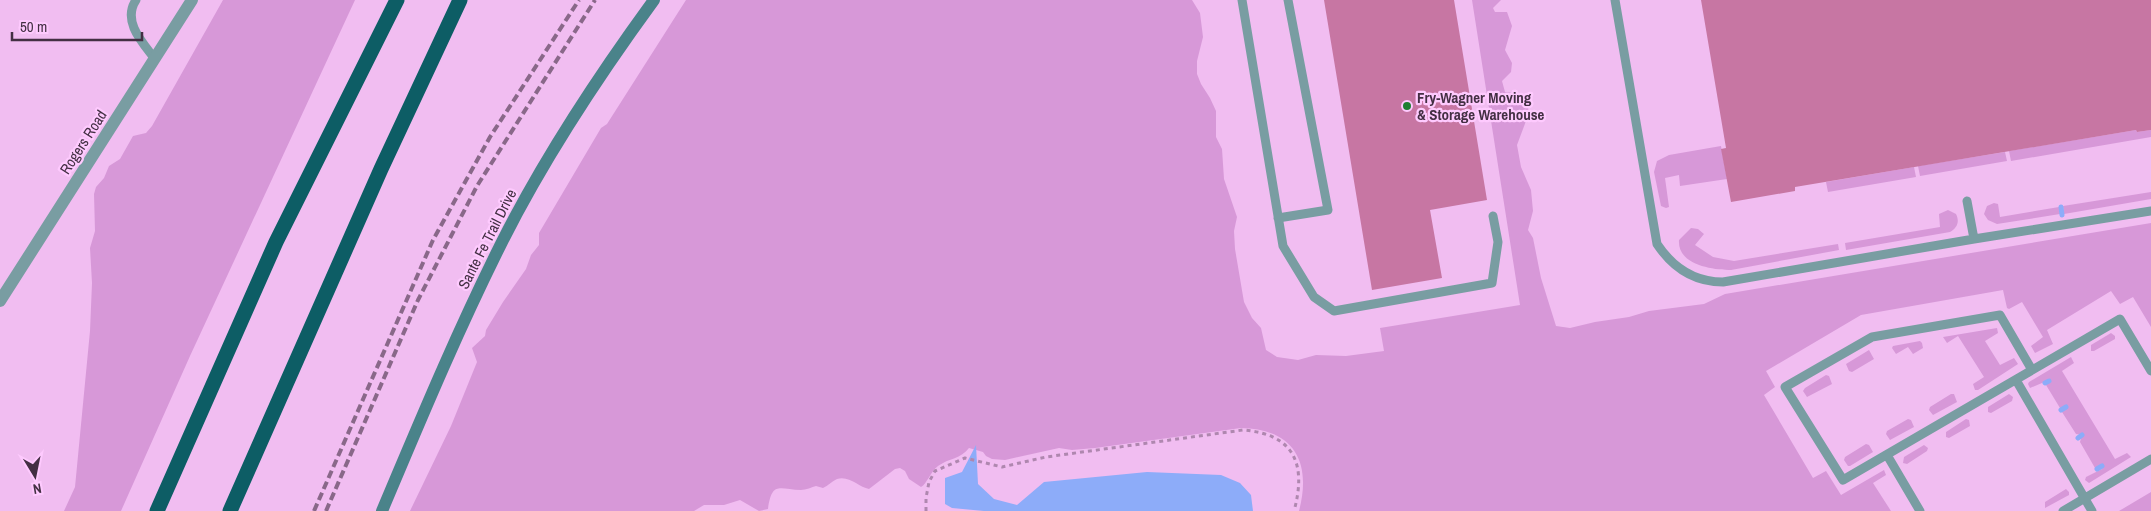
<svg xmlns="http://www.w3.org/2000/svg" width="2151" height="511" font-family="'Archivo Narrow',sans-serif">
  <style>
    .green { fill: #d798d8 }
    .water { fill: #8dacf9 }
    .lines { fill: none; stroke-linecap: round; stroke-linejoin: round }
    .stream { stroke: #8dacf9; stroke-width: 5 }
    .building { fill: #c776a3 }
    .path { stroke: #af87af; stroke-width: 3; stroke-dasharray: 4 4; stroke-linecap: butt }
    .lane { stroke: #799da2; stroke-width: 9 }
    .street { stroke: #799da2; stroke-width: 12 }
    .secondary { stroke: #4a838a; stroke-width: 12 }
    .highway { stroke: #0d5d65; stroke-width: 15 }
    .rail { stroke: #896889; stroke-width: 4; stroke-dasharray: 8 4; stroke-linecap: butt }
    .poi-dot { fill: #1d7f31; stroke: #fecafe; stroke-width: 2 }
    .labels { text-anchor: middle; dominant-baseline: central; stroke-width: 4.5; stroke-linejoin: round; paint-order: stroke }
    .poi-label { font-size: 15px; font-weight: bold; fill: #432f43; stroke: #fecafe; text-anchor: start }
    .street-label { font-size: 15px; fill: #432f43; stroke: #fecafe }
  </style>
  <rect width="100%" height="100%" fill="#f1bdf1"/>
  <!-- green -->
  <path class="green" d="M223 0H355L190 356 121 511H64L75 487 90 331 92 283 90 248 95 231 94 194 96 187 104 178 109 166 120 159 133 136 146 133 152 126Z
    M686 0H1192L1200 13 1203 37 1197 61V74L1201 84 1210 98 1216 111V137L1222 149 1224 179 1237 217 1234 231 1235 249 1244 302 1252 318 1261 328 1266 350 1277 357 1298 360 1316 355 1346 356 1384 351 1380 328 1520 305 1472 0H1501L1493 8 1495 12H1507L1512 26 1505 50 1512 63 1511 72 1502 81 1505 92 1514 93 1527 101 1529 113 1517 145 1521 167 1531 190 1533 211 1528 230 1533 238 1541 278 1556 326 1570 328 1595 322 1629 317 1649 311 1704 304 1725 294 2151 223V327L2133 297 2120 304 2111 291 2047 330 2053 344 2035 353 2031 346 2043 337 2022 302 2009 309 2007 308 2003 290 1861 315 1766 371 1775 387 1764 395 1813 478 1826 471 1841 495 1884 470 1886 475 1873 483 1891 511H1299C1312 462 1294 429 1241 428L1095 448 1072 450 1059 448 1005 460 992 459 986 456 983 452 969 448C961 459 949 458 938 466 930 472 927 484 921 487L909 479 905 471 900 468 895 469 869 489C859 487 849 475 837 479 832 481 828 486 823 488L816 486C812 487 806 490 801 490 780 490 772 480 768 509L759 511 740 500 724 505H704L694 511H410L451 426 477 362 472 348 485 336 486 330 503 302 526 269 531 255 539 245V233L601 128 607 124Z
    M2136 130 2137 132 2151 130V137L2011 161 2009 151Z
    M1721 146 1727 179 1680 186 1679 175 1665 178 1669 207 1666 208 1661 206 1654 172 1657 161 1669 155Z
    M2005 152 2007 161 1920 176 1918 166Z
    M1914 167 1916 177 1828 192 1826 182Z
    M2151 192V199L2064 214 2063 206Z
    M1994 203 1998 204 2000 217 2059 207 2060 214 1997 224 1988 220 1984 214 1987 206Z
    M1948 210 1956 214C1960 222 1957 228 1950 232L1846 250 1845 243 1940 227 1939 214Z
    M1691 228 1698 229 1704 234 1695 245 1713 257 1734 261 1838 244 1839 250 1731 270C1713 270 1677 265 1679 240Z
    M1997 328 1998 333 1985 341 2000 365 2014 358 2018 364 1978 390H1975L1973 384 1984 377 1958 336 1947 343 1943 337Z
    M2111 333 2115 336V339L2094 351H2091V345Z
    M1920 341 1922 343 1923 348 1913 354 1908 347 1896 354 1892 348 1893 346Z
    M1869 350 1874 359 1852 372 1849 371 1846 364Z
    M2071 357 2074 363 2062 371 2115 459 2127 453 2131 457 2089 483 2085 480 2086 477 2102 469 2104 466 2095 468 2080 442 2082 435 2076 434 2062 412 2066 407 2060 408 2046 385 2049 380 2030 388 2028 384 2029 382Z
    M1826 375 1829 376 1832 384 1807 397 1803 391 1805 388Z
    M1951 394H1954L1957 402 1933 415 1929 410 1930 407Z
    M2009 394 2013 397 2012 401 1991 413 1988 412V407Z
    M1908 419 1911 420 1914 427 1890 440 1886 434 1887 431Z
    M1966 419 1969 420 1970 426 1949 438 1946 437V432Z
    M1866 444 1869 445 1873 452 1850 466H1848L1844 460 1845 457Z
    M1924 445 1928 448 1927 451 1907 464 1903 463 1904 457Z
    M2066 489 2069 492V495L2045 508V502Z
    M2151 492V511H2119Z"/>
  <!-- water -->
  <path class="water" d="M976 445 978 484 994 499 1017 505 1044 482 1147 472 1221 475 1240 483 1251 495 1253 511H984L952 508 945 504V478L962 472Z"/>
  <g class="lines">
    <!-- stream -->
    <path class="stream" d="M2061 207 2062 215
      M2045 383 2049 381
      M2061 410 2066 407
      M2078 438 2082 435
      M2097 469 2102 466"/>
  </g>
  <!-- building -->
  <path class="building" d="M1324 0H1454L1487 200 1430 210 1442 278 1372 290Z
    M1701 0H2151V130L2137 132 2136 130 1795 187V191L1731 202 1721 149 1726 148Z"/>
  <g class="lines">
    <!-- path -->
    <path class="path" d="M926 511V498L929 482 935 471 965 458 1002 467 1046 457 1243 430C1294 434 1307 464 1294 511"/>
    <!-- lane -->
    <path class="lane" d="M136 0C122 21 142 42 155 59
      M1242 0 1283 246 1314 297 1334 311 1492 283 1498 242 1493 216
      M1615 0 1657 244C1673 268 1695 282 1723 282L1974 239 2151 211
      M1967 201 1974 239
      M1278 218 1328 210 1288 0
      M2032 370 2000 315 1872 337 1785 387 1843 480 2120 319 2151 371
      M2016 380 2092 511
      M1887 455 1920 511
      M2063 511 2151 459"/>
    <!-- street -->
    <path class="street" d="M0 301 192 0"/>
    <!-- secondary -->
    <path class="secondary" d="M382 511C420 421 457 332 501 244 544 158 597 78 654 0"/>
    <!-- highway -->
    <path class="highway" d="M157 511 276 242 397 0
      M230 511 381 169 460 0"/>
    <!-- rail -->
    <path class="rail" d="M314 511 433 240 490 137 579 0
      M326 511 418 300 477 186 595 0"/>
  </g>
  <!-- markers -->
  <circle class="poi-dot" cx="1407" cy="106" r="5"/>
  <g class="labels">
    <!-- poi labels -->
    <g class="poi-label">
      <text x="1417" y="97">Fry-Wagner Moving<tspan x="1417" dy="17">&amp; Storage Warehouse</tspan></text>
    </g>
    <!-- street labels -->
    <g class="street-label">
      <text transform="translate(83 142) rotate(-57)">Rogers Road</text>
      <text transform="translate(487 239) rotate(-63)">Sante Fe Trail Drive</text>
    </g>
  </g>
  <!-- north arrow -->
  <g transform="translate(35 476) rotate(170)" stroke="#fecafe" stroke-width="4" paint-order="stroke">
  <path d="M0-4L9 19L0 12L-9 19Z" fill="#432f43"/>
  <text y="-8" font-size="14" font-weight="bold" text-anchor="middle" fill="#432f43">N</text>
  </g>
  <!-- scale -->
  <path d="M12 32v8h130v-8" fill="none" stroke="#432f43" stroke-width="2.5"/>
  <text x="20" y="32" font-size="15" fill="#432f43" stroke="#fecafe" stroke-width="4" paint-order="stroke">50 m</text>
</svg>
